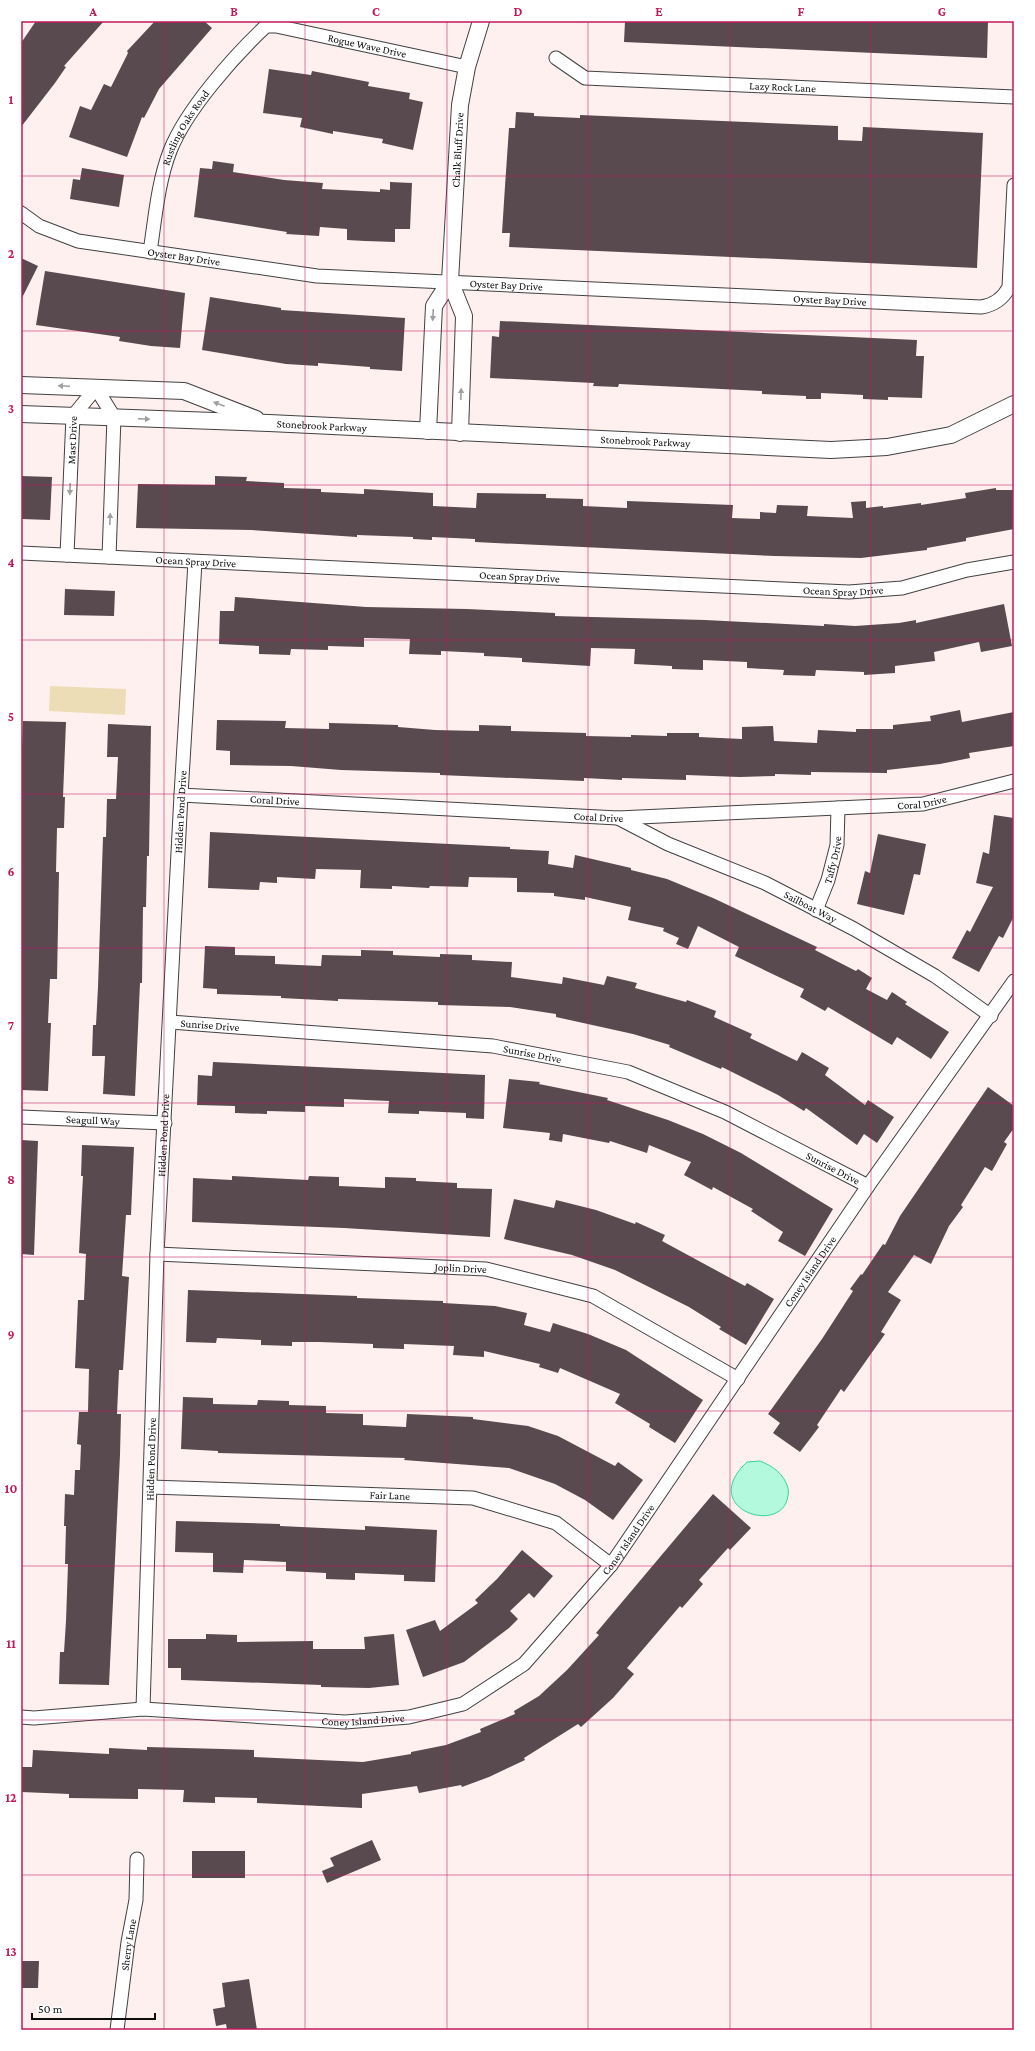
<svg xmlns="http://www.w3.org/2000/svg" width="1035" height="2051" font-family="'Crimson Pro',serif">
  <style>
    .green { fill: #ecddb7 }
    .water { fill: #b2f9dd; stroke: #35d49a }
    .building { fill: #584a4f }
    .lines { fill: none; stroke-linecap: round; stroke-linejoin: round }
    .minor-casing { stroke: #414141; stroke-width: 15 }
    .tertiary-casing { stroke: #414141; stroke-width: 18 }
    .minor { stroke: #fff; stroke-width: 13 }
    .tertiary { stroke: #fff; stroke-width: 16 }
    .oneway { fill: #9f9f9f }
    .grid { fill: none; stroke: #c2185b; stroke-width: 1; stroke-opacity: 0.55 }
    .labels { text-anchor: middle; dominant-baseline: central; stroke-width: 4; stroke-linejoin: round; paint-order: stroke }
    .street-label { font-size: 11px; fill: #0e0e0e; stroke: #fff }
    .neatline { fill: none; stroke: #c2185b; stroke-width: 1.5 }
    .grid-label { font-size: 13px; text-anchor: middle; font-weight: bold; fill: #c2185b }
  </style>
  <rect width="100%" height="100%" fill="#fff0f0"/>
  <!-- green -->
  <path class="green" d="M50 686 126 689 125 715 49 711Z"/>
  <!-- water -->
  <path class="water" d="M760 1461C773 1466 784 1474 788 1488 789 1494 788 1497 786 1503 772 1533 700 1506 747 1462Z"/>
  <!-- building -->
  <path class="building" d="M36 21H104L64 66 66 67 55 83 21 127V43Z
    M155 21H204L212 28 159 89 144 118 142 117 127 157 69 137 80 106 91 110 104 84 111 87 128 53 127 51Z
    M625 21H988L987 58 624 42Z
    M269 69 311 75 312 71 369 82 368 86 410 93 409 99 423 102 413 150 382 143 383 139 333 131V134L300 127 302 118 263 113Z
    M516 112 534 113V116L580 118V115L838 126V140L862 141 863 127 983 133 977 268 509 247 510 233H502L505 186 509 128H515Z
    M213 161 234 164 233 172 284 180 323 183 322 189 380 192V189L390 190V182L412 183 410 229H395V242L365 241 347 240V229L320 227 319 236 286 234 287 232 194 217 200 168 212 169Z
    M82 168 124 175 119 207 70 199 73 179 80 180Z
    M21 258 38 266 21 300Z
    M45 271 185 293 180 348 151 346 119 341 120 337 36 325Z
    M210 297 281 308V310L405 318 402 371 370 369V367L318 363V366L286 364 202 350Z
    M500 321 917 340 916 356H924L922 398 888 397V400L863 399V395L821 393V399H806V396L762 394V391L619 384 618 387 593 386 594 383 490 378 492 336 499 337Z
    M21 476 52 477 50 520 21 519Z
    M215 476 247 477 246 481 284 483V488L321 489V492L364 494V489L433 493V506L476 508 477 493 546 494V498L583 499V506L627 508V501L733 505 732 518 760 519V512L776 513 777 505 808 506 807 516 853 518 851 502 866 501V508L883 506V508L921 503V505L966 498 965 493 996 488V490H1014V529L966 538V541L927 548V550L861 558 775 556 475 542V539L432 537V540L413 539V537L357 535V537L251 530 136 528 138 484 215 485Z
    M65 589 115 591 114 616 64 615Z
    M235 597 366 607 467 609 555 613V616L705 620 824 626V624L855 626 899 623 916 620V623L1004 604 1012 646 981 652 979 642 934 652 935 661 895 666V673L864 675V672L816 670 815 676 783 675 784 670 747 668V662L703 660V670L672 669V666L634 664 635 649 591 648 590 666 522 662V658L484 656V653L441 651V655L409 654 410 639 364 638V647L328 646V650L291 649 290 655 259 654V646L219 644 220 611H234Z
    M960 710 962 722 1014 712V746L969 753 970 758 940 764 887 770V773L811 772V775L775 774V776L740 777 686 775V780L622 778V780L584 778V781L440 775V773L341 770 291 766 230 765V751L216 750 217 720 286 721 285 728 329 729V723L367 724 398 725V727L435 730 479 731V725L511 726V731L586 733V736L631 737V735L667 736V733H699V737L742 739V727L773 726 774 741 817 743 818 730 856 732V729H893V725L931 721 930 716Z
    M23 721 66 722 63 797H65L64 828H57L56 872H59L57 979H50L48 1023H51L48 1091 21 1090V774Z
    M108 724 151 726 149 856H147L146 907H143L142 983H140L135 1096 103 1094 105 1056H92L93 1025H96L98 987 103 837H106L107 799H116L118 757H107Z
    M994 815 1014 818V916L1003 938 999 936 979 972 952 958 967 930 970 932 993 887 976 883 983 852 989 854Z
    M210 832 510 847V849L549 851 548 864 573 868 575 855 631 868V870L667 879 713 898 817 947 815 950 856 971 858 969 872 978 866 989 887 1000 892 992 907 1002 905 1004 949 1032 931 1059 897 1037 892 1045 828 1007 825 1011 800 997 804 989 735 956 739 947 698 926 688 949 676 944 679 938 663 931 664 928 628 920 631 907 585 897V900L554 896V893L517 892V878L469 877 468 887 430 886 429 888 392 886V889L360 888 361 870 316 869 315 879 277 877V883L260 882 259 890 208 888Z
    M878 834 926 844 920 875 914 874 904 915 857 904 865 871 870 873Z
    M205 946 235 947V955L275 956V964L321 966 322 955 361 956V950L393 951V955L440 957V954L472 955V960L512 962 511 977 562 984 563 977 604 985 607 976 637 983 635 988 686 1002 687 1000 716 1011 714 1017 752 1034 750 1038 797 1061 802 1052 829 1068 825 1075 865 1105 868 1100 894 1117 877 1143 864 1134 857 1145 806 1108 804 1111 778 1095 722 1067 721 1069 669 1047 670 1045 633 1034 556 1017V1014L510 1007 438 1005V1002L338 999V1001L320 1000 281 998V996L217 994V989L203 988Z
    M213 1062 485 1075 484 1119 466 1118V1113L419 1111V1114L388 1113 389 1101 344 1099V1107L305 1106V1112L267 1111V1114L235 1113V1106L197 1105 198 1075 212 1076Z
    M509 1079 540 1082 539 1084 608 1098 607 1100 668 1120 703 1134 741 1153 833 1209 805 1256 778 1241 783 1232 751 1211 753 1209 713 1187 712 1190 684 1175 691 1162 649 1145 647 1153 610 1141 609 1143 563 1134 562 1142 549 1140 550 1133 503 1128Z
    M988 1087 1014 1106V1128L1004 1142 1007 1144 992 1171 985 1167 961 1205 963 1207 949 1226 931 1264 914 1255 888 1292 901 1300 881 1332 885 1334 844 1392 841 1389 817 1425 819 1427 800 1452 773 1433 780 1423 768 1414 822 1339 853 1291 850 1289 861 1274 862 1275 883 1244 885 1245 900 1216Z
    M21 1140 38 1141 34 1255 21 1254Z
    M82 1145 134 1147 131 1215H126L122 1276 129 1277 123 1370H119L117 1414H121L120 1455 109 1685 59 1684 60 1652H64L66 1621 68 1564H65L66 1526H64L65 1494 74 1495 75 1470H80L81 1445 77 1444 79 1412H88L89 1369 75 1368 78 1300H84L86 1254 79 1253 83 1176H81Z
    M232 1176 308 1180 309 1176 339 1177V1186L385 1188V1177L416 1178V1181L457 1183V1188L492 1189 490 1237 344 1228 192 1222 193 1178 232 1180Z
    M514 1199 554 1208 556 1200 596 1210 635 1224 636 1222 665 1235 662 1241 745 1286 747 1283 774 1299 746 1345 719 1329 721 1327 689 1307 615 1270 572 1255 504 1239Z
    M188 1290 357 1296V1298L443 1301V1303L495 1306 527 1313 524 1325 550 1332 553 1323 588 1334 626 1350 703 1400 675 1443 649 1427 650 1424 615 1403 620 1394 560 1368 558 1373 539 1367 540 1364 484 1351V1357L453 1355 454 1346 404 1344V1349L373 1348V1344L319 1342H292V1346L261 1345V1340L217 1338 216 1343 186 1342Z
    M183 1397 213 1398V1404L257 1405 258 1400 289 1401V1405L326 1406V1413L363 1414V1425L406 1427 407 1414 473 1417V1419L528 1426 558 1436 615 1466 618 1462 643 1480 613 1520 585 1500 555 1484 509 1468 404 1460 405 1458 218 1453V1451L181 1449Z
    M713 1494 751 1528 730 1550 728 1548 699 1580 703 1584 682 1608 680 1606 627 1668 634 1674 613 1698 581 1727 578 1724 524 1758 525 1760 489 1777 462 1787 461 1785 419 1793 417 1786 362 1794V1808L257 1803V1798L215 1797V1803L183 1802 184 1790 138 1789V1799L69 1798V1794L21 1792V1767H32L33 1750 109 1754V1748L147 1750V1747L223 1749 254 1750V1757L363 1762 411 1754V1752L446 1745 481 1732 480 1729 515 1714 514 1711 539 1696 567 1670 599 1635 596 1633Z
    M176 1521 280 1524V1526L365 1530V1526L437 1530 435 1582 404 1581V1575L355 1573V1580L326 1579V1573L286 1571V1562L244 1560 243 1573 213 1572V1553L175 1552Z
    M522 1550 553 1576 534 1598 529 1593 510 1611 518 1619 509 1628 464 1662 423 1677 406 1630 435 1620 440 1631 478 1603 475 1600 497 1579Z
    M206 1634 237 1635V1642L313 1641V1649H365L364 1637 394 1634 399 1685 369 1688 321 1687V1685L181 1680V1668H168V1639H206Z
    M372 1840 381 1860 327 1883 322 1871 334 1866 330 1858Z
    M192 1851H245V1878H192Z
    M21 1961H39L38 1988H21Z
    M249 1979 257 2030H227L226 2024 216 2026 213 2009 225 2007 222 1983Z"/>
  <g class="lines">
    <!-- minor casing -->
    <g class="minor-casing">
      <g id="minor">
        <path id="s1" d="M556 58 585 78 1014 97"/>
        <path id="s2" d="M21 213 39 226 78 241 317 276 981 307C994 305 1003 299 1009 287L1014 185"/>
        <path id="s3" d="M150 252C155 219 158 182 170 151 186 110 234 56 266 26H276L467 67"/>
        <path id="s4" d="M21 553 849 592 902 588 967 570 1014 562"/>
        <path id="s5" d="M67 555 73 416 96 388 114 417 109 557"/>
        <path id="s6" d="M181 795 618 818 923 804 1014 781"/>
        <path id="s7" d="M618 818 668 844 765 883 854 929 935 976 991 1016"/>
        <path id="s8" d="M816 910 828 880 837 845 838 808"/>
        <path id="s9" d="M170 1022 493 1046 628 1072 725 1112 868 1186"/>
        <path id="s10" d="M21 1117 165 1123"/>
        <path id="s11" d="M157 1254 486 1269 593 1296 738 1379"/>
        <path id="s12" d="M150 1487 473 1498 556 1523 611 1565"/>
        <path id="s13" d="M143 1709 157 1254 181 795 195 562"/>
        <path id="s14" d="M21 1717 34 1718 143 1709 345 1722 409 1717 463 1704 524 1664 611 1565 868 1186 1014 981"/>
        <path id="s15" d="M117 2030 128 1942 136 1900 137 1859"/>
      </g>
    </g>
    <!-- tertiary casing -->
    <g class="tertiary-casing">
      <g id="tertiary">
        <path d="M21 385 184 391 256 419"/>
        <path id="s16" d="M21 414 269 423 831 450 887 447 951 435 1014 404"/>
        <path d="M428 431 434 306 450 281"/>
        <path id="s17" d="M460 433 464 316 450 281 460 105 467 67 481 21"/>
      </g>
    </g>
    <!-- minor -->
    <use href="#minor" class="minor"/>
    <!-- tertiary -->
    <use href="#tertiary" class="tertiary"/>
  </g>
  <!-- one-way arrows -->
  <defs><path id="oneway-solid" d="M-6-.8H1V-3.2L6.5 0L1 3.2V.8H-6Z"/></defs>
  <g class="oneway">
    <use href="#oneway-solid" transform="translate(433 315) rotate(93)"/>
    <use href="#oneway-solid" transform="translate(64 386) rotate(-178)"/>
    <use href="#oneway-solid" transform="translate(461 394) rotate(-88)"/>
    <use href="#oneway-solid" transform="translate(219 404) rotate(-159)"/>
    <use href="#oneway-solid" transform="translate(144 419) rotate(2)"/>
    <use href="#oneway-solid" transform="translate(70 489) rotate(92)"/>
    <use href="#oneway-solid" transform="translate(110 519) rotate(-88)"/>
  </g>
  <!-- grid -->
  <path class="grid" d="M164 21V2030M305 21V2030M447 21V2030M588 21V2030M730 21V2030M871 21V2030M21 176H1014M21 331H1014M21 485H1014M21 640H1014M21 794H1014M21 948H1014M21 1103H1014M21 1257H1014M21 1411H1014M21 1566H1014M21 1720H1014M21 1875H1014"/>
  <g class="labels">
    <!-- street labels -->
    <g class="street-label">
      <text stroke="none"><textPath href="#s3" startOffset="365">Rogue Wave Drive</textPath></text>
      <text stroke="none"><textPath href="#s1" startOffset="233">Lazy Rock Lane</textPath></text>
      <text stroke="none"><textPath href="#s3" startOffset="131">Rustling Oaks Road</textPath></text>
      <text stroke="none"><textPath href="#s17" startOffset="286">Chalk Bluff Drive</textPath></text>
      <text stroke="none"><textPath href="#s2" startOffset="171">Oyster Bay Drive</textPath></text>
      <text stroke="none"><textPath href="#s2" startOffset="495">Oyster Bay Drive</textPath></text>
      <text stroke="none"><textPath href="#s2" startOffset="819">Oyster Bay Drive</textPath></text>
      <text stroke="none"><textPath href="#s16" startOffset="301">Stonebrook Parkway</textPath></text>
      <text stroke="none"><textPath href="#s5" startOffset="115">Mast Drive</textPath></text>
      <text stroke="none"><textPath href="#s16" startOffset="625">Stonebrook Parkway</textPath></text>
      <text stroke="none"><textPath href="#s4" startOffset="175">Ocean Spray Drive</textPath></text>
      <text stroke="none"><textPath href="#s4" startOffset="499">Ocean Spray Drive</textPath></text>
      <text stroke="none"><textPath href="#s4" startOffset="823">Ocean Spray Drive</textPath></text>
      <text stroke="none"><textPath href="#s6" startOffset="94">Coral Drive</textPath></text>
      <text stroke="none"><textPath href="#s6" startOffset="742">Coral Drive</textPath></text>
      <text stroke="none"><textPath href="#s13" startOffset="898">Hidden Pond Drive</textPath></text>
      <text stroke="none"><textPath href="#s6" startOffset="418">Coral Drive</textPath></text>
      <text stroke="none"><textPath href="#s8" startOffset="53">Taffy Drive</textPath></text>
      <text stroke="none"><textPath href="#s7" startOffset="212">Sailboat Way</textPath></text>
      <text stroke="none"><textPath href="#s9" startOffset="40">Sunrise Drive</textPath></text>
      <text stroke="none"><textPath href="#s9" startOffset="364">Sunrise Drive</textPath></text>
      <text stroke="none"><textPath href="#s10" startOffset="72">Seagull Way</textPath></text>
      <text stroke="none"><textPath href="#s13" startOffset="574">Hidden Pond Drive</textPath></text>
      <text stroke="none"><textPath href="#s9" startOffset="688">Sunrise Drive</textPath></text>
      <text stroke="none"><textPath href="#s11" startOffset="304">Joplin Drive</textPath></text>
      <text stroke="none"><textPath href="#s14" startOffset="1004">Coney Island Drive</textPath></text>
      <text stroke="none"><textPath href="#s13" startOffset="250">Hidden Pond Drive</textPath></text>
      <text stroke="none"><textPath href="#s12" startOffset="240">Fair Lane</textPath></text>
      <text stroke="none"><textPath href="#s14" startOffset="680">Coney Island Drive</textPath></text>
      <text stroke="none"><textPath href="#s14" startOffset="343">Coney Island Drive</textPath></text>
      <text stroke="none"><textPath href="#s15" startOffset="86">Sherry Lane</textPath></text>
    </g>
  </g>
  <!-- border -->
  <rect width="1035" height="2051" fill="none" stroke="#ffffff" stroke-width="44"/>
  <!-- scale -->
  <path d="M32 2013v6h123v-6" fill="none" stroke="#0e0e0e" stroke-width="2"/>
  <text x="38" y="2013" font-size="12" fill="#0e0e0e" stroke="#ffffff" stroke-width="3" paint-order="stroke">50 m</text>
  <rect x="22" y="22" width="991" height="2007" class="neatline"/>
  <g class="grid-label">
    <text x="93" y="16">A</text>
    <text x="234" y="16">B</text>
    <text x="376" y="16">C</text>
    <text x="518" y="16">D</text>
    <text x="659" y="16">E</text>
    <text x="801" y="16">F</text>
    <text x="942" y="16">G</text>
    <text x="11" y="104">1</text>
    <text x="11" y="258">2</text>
    <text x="11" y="413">3</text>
    <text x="11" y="567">4</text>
    <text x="11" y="721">5</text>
    <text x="11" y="876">6</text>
    <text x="11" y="1030">7</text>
    <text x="11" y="1184">8</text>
    <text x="11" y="1339">9</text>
    <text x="11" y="1493">10</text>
    <text x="11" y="1648">11</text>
    <text x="11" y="1802">12</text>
    <text x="11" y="1956">13</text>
  </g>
</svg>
